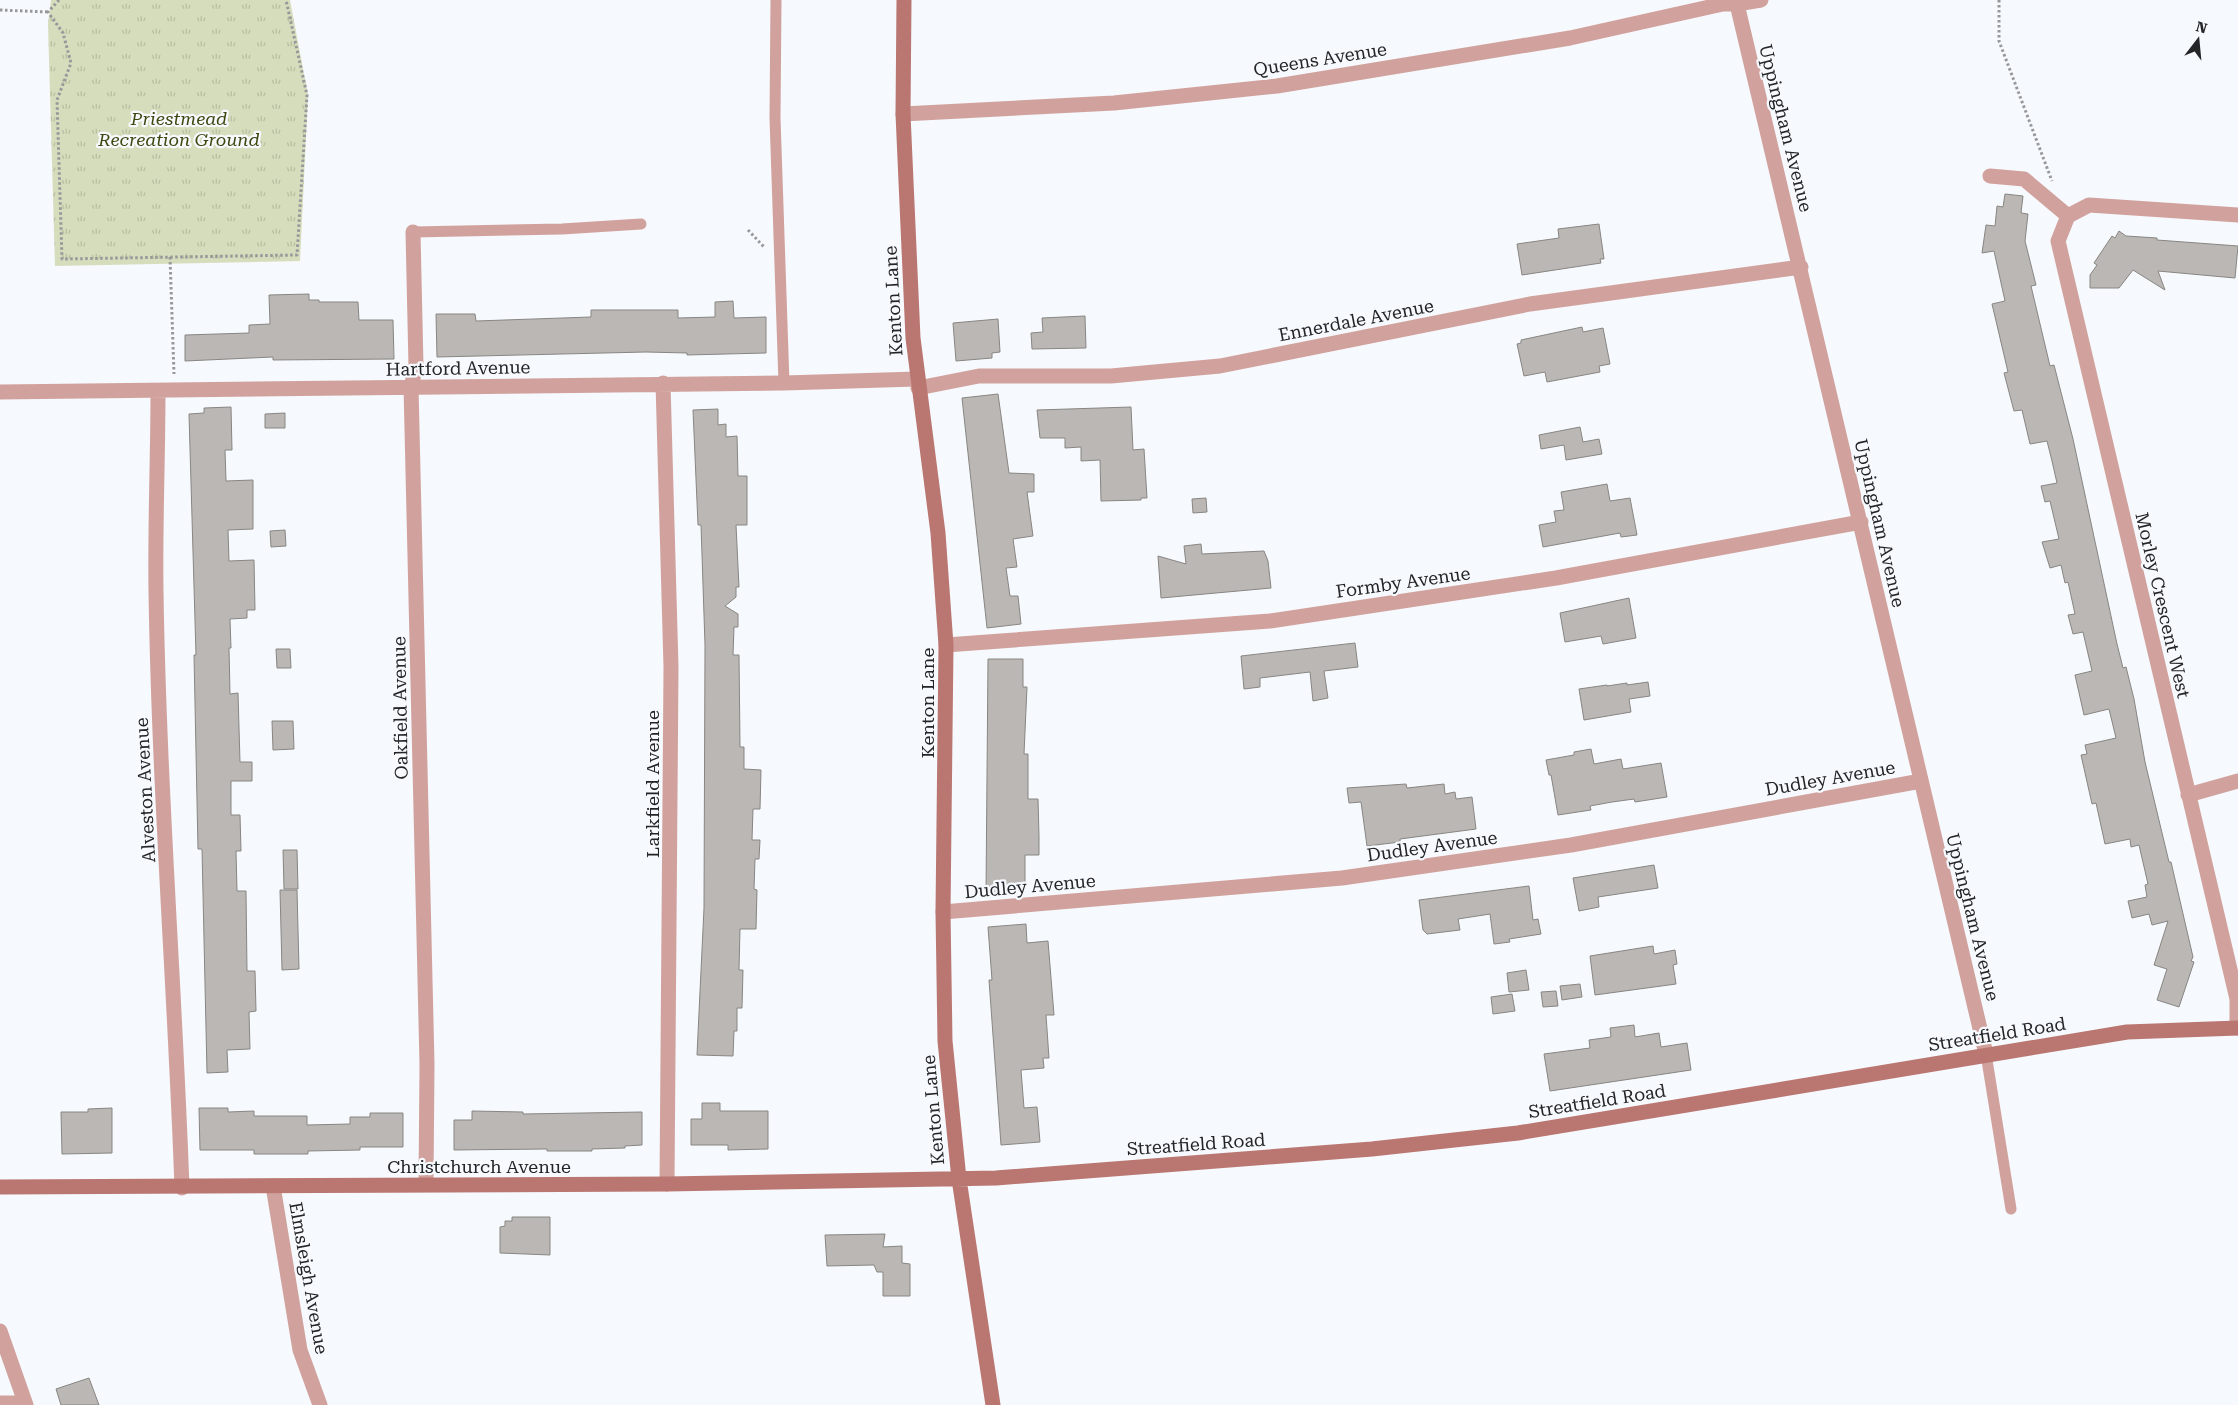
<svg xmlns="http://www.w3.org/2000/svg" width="2238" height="1405" font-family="'Roboto Serif',serif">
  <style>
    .grass { fill: url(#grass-tufts) }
    .building { fill: #bab7b4; stroke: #888682 }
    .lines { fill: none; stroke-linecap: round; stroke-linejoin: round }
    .path { stroke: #96989a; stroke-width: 3; stroke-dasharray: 2.5 2.5; stroke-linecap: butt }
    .lane { stroke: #d1a29d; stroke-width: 11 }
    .street { stroke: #d1a29d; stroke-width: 15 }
    .secondary { stroke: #ba7670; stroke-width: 15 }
    .labels { text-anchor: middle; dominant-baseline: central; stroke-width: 4.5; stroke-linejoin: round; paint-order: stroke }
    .street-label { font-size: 18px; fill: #242526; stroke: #f6f9fd }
    .park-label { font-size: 18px; font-style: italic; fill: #3e470f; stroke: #f6f9fd }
  </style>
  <defs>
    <pattern id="grass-tufts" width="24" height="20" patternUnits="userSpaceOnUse" patternTransform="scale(1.25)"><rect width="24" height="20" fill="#d6ddbc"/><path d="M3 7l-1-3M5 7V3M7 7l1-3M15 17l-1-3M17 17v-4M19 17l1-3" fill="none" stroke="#b8bea1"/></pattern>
  </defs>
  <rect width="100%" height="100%" fill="#f6f9fd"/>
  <!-- grass -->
  <path class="grass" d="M51 0H290L308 95 300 261 55 266 48 24Z"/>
  <!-- building -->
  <path class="building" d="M2005 194 2023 196 2021 213 2028 214 2025 241 2036 285 2031 286 2050 366 2054 365 2073 439 2117 644 2123 668 2126 667 2134 699 2145 762 2169 862H2171L2193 957 2191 961 2194 962 2179 1007 2157 1000 2167 969 2154 965 2168 921 2152 925 2149 914 2132 918 2128 901 2147 897 2145 885 2148 884 2139 845 2131 847 2130 839 2105 844 2096 803 2092 804 2081 755 2087 754 2085 745 2116 738 2109 709 2084 715 2075 675 2092 671 2083 632 2073 634 2068 615 2075 614 2068 582 2065 583 2061 565 2050 568 2042 542 2059 539 2050 501 2045 502 2041 486 2057 483 2052 461 2047 441 2030 444 2022 410 2014 411 2004 373 2008 372 1992 304 2005 301 1994 251 1982 253 1986 225 1995 226 1997 206 2003 207Z
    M1599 224 1604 259H1600L1601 263 1522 275 1517 244 1559 238 1558 229Z
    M2119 231 2126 236 2157 238V240L2238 246 2235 278 2158 271 2165 290 2133 270 2119 288H2090V275L2097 265 2094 263 2112 236 2115 238Z
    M309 294V300H319V302H358L359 320H393L394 359 273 360V357L185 361V335L249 333V325L270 324 269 295Z
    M733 301 734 318 766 317V353L687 355V353L646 352 437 357 436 314H475L476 321 591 317V310H678V318L715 317V302Z
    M1085 316 1086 348 1032 349 1031 333 1043 332 1042 318Z
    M998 319 1000 352 992 353V358L956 361 953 323Z
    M1582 327 1583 332 1603 328 1610 364 1599 366 1600 372 1547 382 1545 372 1524 376 1517 344 1521 343V340Z
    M998 394 1009 473 1034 474V492H1027L1033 536 1013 539 1017 567 1006 568 1010 596H1018L1021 624 987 628 962 398Z
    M231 407 232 450H225L226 481 253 480V529L228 530 229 561 254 560 255 610H247V618L230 619 231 648H229L230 694 238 693 240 762H252V781H231V815H240L241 851H236L237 891H246L247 971H255L256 1011 249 1012 250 1049 227 1050 228 1072 207 1073 202 849H198L194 655H196L189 414 204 413V408Z
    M1131 407 1133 450 1144 449 1147 498H1141V500L1101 501 1100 460 1081 461V447L1065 448V438H1040L1037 410Z
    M718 409V425L726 424V437L737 436 738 476H747V525H736L739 587H736V597L725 606 738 614V627H734L733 655H739L740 747H744V769L761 770 760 809H753L752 840H760L759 859H755L754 889 757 890 756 929H740L739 970H743L742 1008H737V1031H734L733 1056 697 1055 704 908 705 645 701 525H698L693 410Z
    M285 413V428H265V414Z
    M1580 427 1583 442 1599 439 1602 454 1566 460 1564 445 1541 449 1539 435Z
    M1607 484 1610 501 1630 498 1637 535 1621 537 1620 533 1543 547 1539 525 1556 522 1554 511 1564 510 1561 492Z
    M1206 498 1207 512 1193 513 1192 499Z
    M285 530 286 546 271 547 270 531Z
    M1201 544 1202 554 1264 551 1268 561 1271 588 1161 598 1158 556 1186 564 1184 546Z
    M1629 598 1636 638 1603 644 1601 636 1565 642 1560 613Z
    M1355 643 1358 667 1324 671 1328 698 1313 701 1310 672 1260 678V687L1244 689 1241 656Z
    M276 649H290L291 668H277Z
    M988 659H1023V687H1027L1024 754H1028V799H1038L1039 836V855H1025V890L986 893Z
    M1648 682 1650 696 1629 699 1631 712 1584 720 1579 689 1607 685V686L1627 683V685Z
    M272 721H293L294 749 273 750Z
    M1591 749 1594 764 1621 759 1623 769 1661 763 1667 797 1635 802 1634 799 1612 802 1590 806 1591 810 1558 815 1551 775H1549L1546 760 1574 755V752Z
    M1406 784 1407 788 1444 784 1445 794 1455 792 1456 799 1472 797 1476 829 1400 839V842L1367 846 1361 802 1349 803 1347 788Z
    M283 850H297L298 889H284Z
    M1654 865 1658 888 1598 897 1599 907 1579 911 1573 878Z
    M1529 886 1533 920 1538 919 1541 934 1509 939 1510 942 1494 944 1490 914 1458 919 1460 930 1427 934 1423 930 1419 900Z
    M280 890H297L299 969 282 970Z
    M1026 924 1027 943 1048 941 1054 1015H1046L1049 1058H1043L1044 1068 1021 1070 1024 1108 1037 1107 1040 1142 1001 1145 989 980H992L988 927Z
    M1653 946 1654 954 1675 950 1677 964 1673 965 1676 984 1595 995 1590 956Z
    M1526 970 1529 990 1509 992 1507 973Z
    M1580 984 1582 997 1562 1000 1560 986Z
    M1556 991 1558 1006 1543 1007 1541 992Z
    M1512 994 1515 1011 1493 1014 1491 997Z
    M1634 1025 1635 1037 1659 1033 1661 1047 1687 1043 1691 1070 1550 1091 1544 1054 1590 1048 1589 1040 1611 1037 1610 1028Z
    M702 1103H720V1111H768V1149L728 1150V1145H691V1119H702Z
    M112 1108V1153L62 1154 61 1112H88V1109Z
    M199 1108H228V1112L254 1111V1116H307V1125L350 1124V1117H370V1113H403V1147H360V1150L308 1151V1154H254V1150H200Z
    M472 1111 523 1112V1114L642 1112V1145L625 1146V1148L592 1149V1151H547V1149L454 1150V1120H472Z
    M512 1217H550V1255L500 1253V1227L505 1226V1221H512Z
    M885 1234 883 1247 902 1246V1263L910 1264V1296H883V1272H877L874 1265 827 1266 825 1235Z
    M89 1378 99 1405H61L56 1389Z"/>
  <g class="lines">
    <!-- path -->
    <path class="path" d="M59 0 48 12 63 33 71 63 57 100 62 259 297 255 307 95 286 0
      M1999 0V41L2052 181
      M0 10 48 12
      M748 230 765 248
      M170 257 174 374"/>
    <!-- lane -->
    <path class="lane" d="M776 0 775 118 784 383
      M413 232 562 229 641 224
      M1986 1054 2011 1209"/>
    <!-- street -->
    <path class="street" d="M1736 0 1986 1054
      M903 114 1114 103 1277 86 1570 38 1723 4H1737L1761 0
      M1990 176 2024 179 2068 216
      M413 232 416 366 411 387 427 1064 426 1184
      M663 383 671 667 667 1184
      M918 388 979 376H1111L1220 366 1530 304 1801 267
      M158 391C158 457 155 524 156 591 159 790 175 989 182 1188
      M0 392 784 383 917 379
      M946 645 1270 621 1556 578 1861 522
      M2188 795 2238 781
      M943 912 1342 878 1571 845 1921 781
      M2237 1028V999L2058 241 2068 216 2089 205 2238 215
      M273 1186 300 1350 320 1405
      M0 1331 26 1405
      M0 1403H25"/>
    <!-- secondary -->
    <path class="secondary" d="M904 0 903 114 913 338 938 533 946 645 943 912 945 1041 959 1179 993 1405
      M0 1187 667 1184 996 1178 1372 1149 1518 1133 2127 1032 2238 1028"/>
  </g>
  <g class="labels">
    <!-- street labels -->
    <g class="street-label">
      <text transform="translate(1320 59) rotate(-9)">Queens Avenue</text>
      <text transform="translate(1786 128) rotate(76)">Uppingham Avenue</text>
      <text transform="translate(893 301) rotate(-93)">Kenton Lane</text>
      <text transform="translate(1356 320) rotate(-11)">Ennerdale Avenue</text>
      <text transform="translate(458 368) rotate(-1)">Hartford Avenue</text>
      <text transform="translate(1880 523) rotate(77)">Uppingham Avenue</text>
      <text transform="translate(1403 582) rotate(-8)">Formby Avenue</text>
      <text transform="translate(2163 605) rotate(77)">Morley Crescent West</text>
      <text transform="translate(927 703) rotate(-90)">Kenton Lane</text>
      <text transform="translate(400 708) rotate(-91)">Oakfield Avenue</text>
      <text transform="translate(1830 778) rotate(-10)">Dudley Avenue</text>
      <text transform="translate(652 784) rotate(-90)">Larkfield Avenue</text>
      <text transform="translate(145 790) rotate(-93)">Alveston Avenue</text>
      <text transform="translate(1432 846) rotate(-8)">Dudley Avenue</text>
      <text transform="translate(1030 886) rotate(-5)">Dudley Avenue</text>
      <text transform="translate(1973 917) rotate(76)">Uppingham Avenue</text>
      <text transform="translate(1997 1034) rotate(-9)">Streatfield Road</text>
      <text transform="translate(1597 1101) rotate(-9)">Streatfield Road</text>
      <text transform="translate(933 1110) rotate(-95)">Kenton Lane</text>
      <text transform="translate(1196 1144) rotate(-4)">Streatfield Road</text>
      <text x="479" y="1166">Christchurch Avenue</text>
      <text transform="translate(309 1278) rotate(80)">Elmsleigh Avenue</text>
    </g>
    <!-- park labels -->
    <g class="park-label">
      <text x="179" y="118">Priestmead<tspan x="179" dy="21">Recreation Ground</tspan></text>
    </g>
  </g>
  <!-- north arrow -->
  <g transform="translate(2198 40) rotate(16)" stroke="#f6f9fd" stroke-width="4" paint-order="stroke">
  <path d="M0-4L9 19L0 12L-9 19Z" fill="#242526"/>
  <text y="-8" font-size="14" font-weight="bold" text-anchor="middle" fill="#242526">N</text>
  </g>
</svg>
